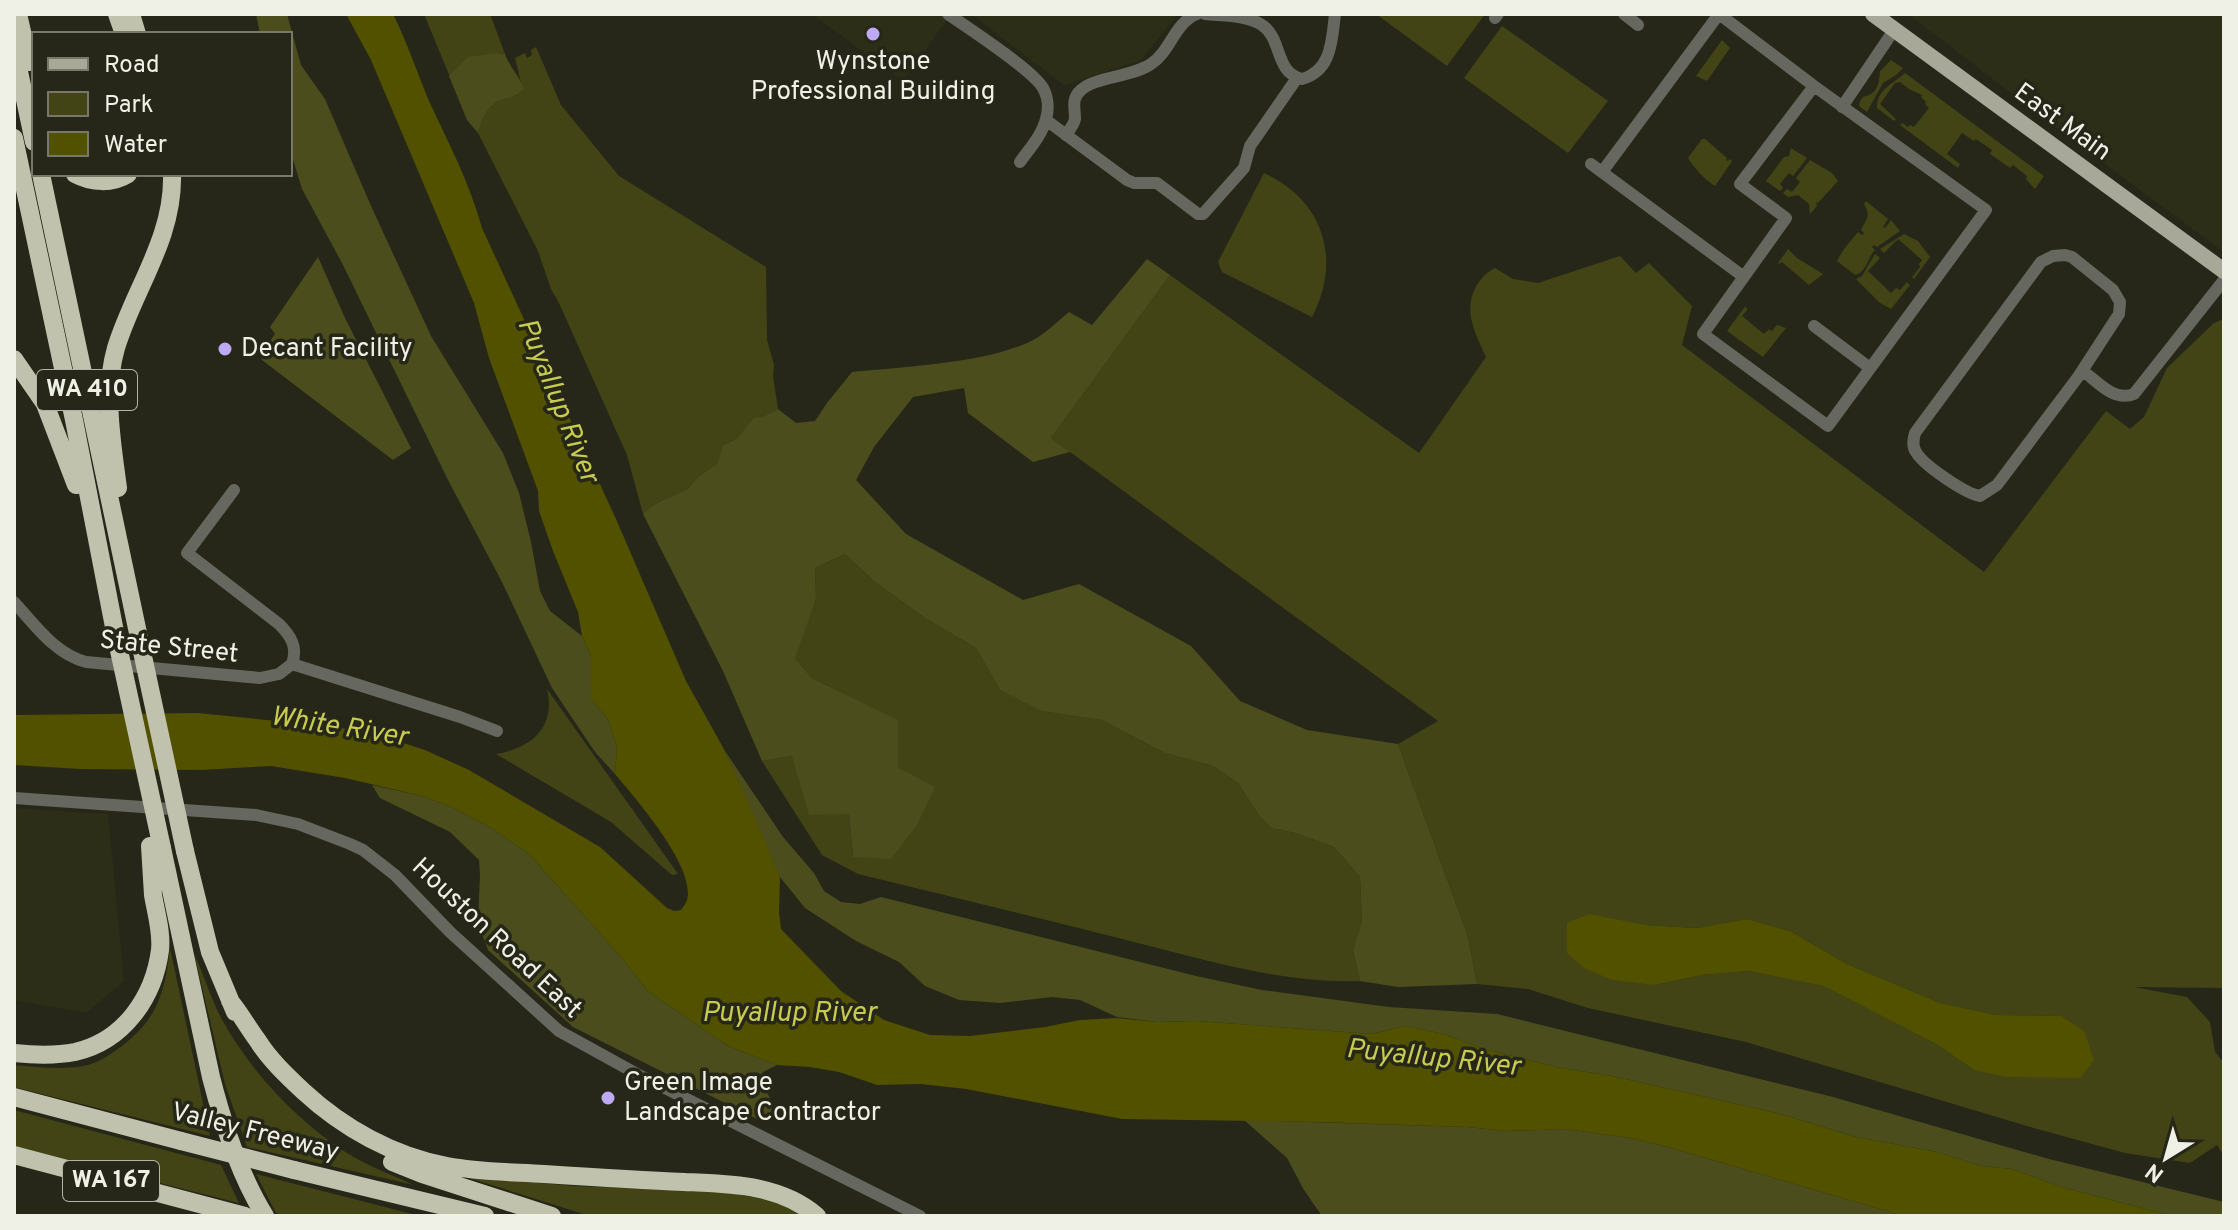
<svg xmlns="http://www.w3.org/2000/svg" width="2238" height="1230" font-family="Overpass,sans-serif">
  <style>
    .built { fill: #2d2e18 }
    .green { fill: #434415; fill-rule: evenodd }
    .forest { fill: #4c4d1c }
    .water { fill: #515100 }
    .lines { fill: none; stroke-linecap: round; stroke-linejoin: round }
    .minor { stroke: #66675f; stroke-width: 12 }
    .major { stroke: #a7a898; stroke-width: 16 }
    .highway { stroke: #c1c2ae; stroke-width: 18 }
    .highway-bridge { stroke: #c1c2ae; stroke-width: 18 }
    .poi-dot { fill: #bea9f5; stroke: #262718; stroke-width: 3 }
    .labels { text-anchor: middle; dominant-baseline: central; stroke-width: 7; stroke-linejoin: round; paint-order: stroke }
    .shield { fill: #262718; stroke: #b3b4a8; stroke-width: 2 }
    .shield-label { font-size: 24px; font-weight: bold; fill: #f0f1e6 }
    .poi-label { font-size: 26px; fill: #f0f1e6; stroke: #262718; text-anchor: start }
    .street-label { font-size: 26px; fill: #f0f1e6; stroke: #262718 }
    .water-label { font-size: 28px; font-style: italic; fill: #c8cb4e; stroke: #262718 }
  </style>
  <rect width="100%" height="100%" fill="#262718"/>
  <!-- built -->
  <path class="built" d="M812 14H951L903 81Z
    M971 14H1178L1140 61 1064 85Z
    M1908 14H2224V252L2071 139Z
    M14 808 108 814 124 981 86 1013 14 1000Z"/>
  <!-- green -->
  <path class="green" d="M424 14H490L505 54 496 53 450 77Z
    M1376 14H1485L1447 66Z
    M1502 26 1608 101 1568 153 1464 78Z
    M1722 40 1730 48 1707 81 1696 76Z
    M536 47 561 105 619 176 766 267 767 340 774 365 773 376 778 409 762 417 754 419 736 439 723 445 717 464C710 468 703 473 696 479 693 482 691 486 687 489 674 497 654 501 643 514L627 455 559 303 551 289 538 251 478 133C482 120 486 107 499 101 508 96 515 98 523 91L515 58 525 53 527 58 532 55 531 50Z
    M1891 60 1903 68 1896 75 1883 83 1867 112 1859 106 1860 101C1867 93 1859 99 1869 95 1879 91 1879 80 1880 71Z
    M1905 73 2044 176 2035 189 2026 179 2027 176 2013 165 2010 168 1990 154 1992 150 1976 139 1974 141 1962 133 1947 154 1960 164 1958 168 1900 125 1902 123 1908 127 1910 125 1914 127 1929 108 1925 104 1926 102 1921 97 1922 95 1909 89 1900 82 1895 83 1880 104 1896 119 1894 121 1877 108C1877 89 1893 84 1905 73Z
    M1702 139H1705L1727 158 1726 160 1728 161 1730 159 1732 161 1715 186C1703 178 1695 169 1688 158Z
    M1791 148 1807 158 1793 176 1789 173 1780 184 1783 188 1780 191 1766 181 1784 157 1789 156Z
    M1810 160 1832 173 1838 181 1818 203 1816 202 1817 206 1810 214 1809 204 1798 195 1788 197 1783 193 1787 189 1792 192 1800 182 1796 178Z
    M1264 173C1324 200 1342 260 1312 317L1222 272 1218 262Z
    M1866 201 1888 219 1883 227 1885 228 1891 220 1900 231 1877 247 1874 245 1872 247 1875 250C1867 258 1867 272 1855 275L1837 261C1842 250 1851 241 1858 232L1862 235 1864 233 1861 230C1867 218 1871 216 1864 204Z
    M1904 234 1918 241 1930 257 1914 279 1912 277 1920 267 1919 264 1922 260 1898 239 1884 253 1880 249Z
    M1788 249 1797 258 1823 274 1809 285 1782 262 1779 264 1778 263Z
    M1875 254 1880 258 1868 271 1891 293 1896 288 1900 290 1907 282 1910 285 1891 309 1880 303 1856 279 1862 276Z
    M1620 256 1636 273 1649 263 1692 306 1682 345 1984 572 2106 411 2130 429 2144 417 2167 368 2214 323 2224 319V988L2134 987 2187 997 2210 1022 2215 1052 2224 1063V1156L2217 1145 2190 1163 2125 1153 2027 1126 1746 1042 1588 1008 1528 989 1477 984 1468 937 1398 744 1438 721 1051 438 1170 275 1419 453 1486 357C1475 333 1462 310 1477 285 1482 277 1487 272 1495 268L1513 279 1538 283ZM1747 919 1790 931 1847 964 1940 1003 1997 1015 2061 1016 1974 1070 1936 1044 1825 986 1748 971 1702 975 1655 985 1645 925 1697 928Z
    M1749 301 1745 307 1748 309 1742 316 1764 334 1769 329 1772 331 1777 325 1786 328 1763 357 1727 331Z
    M845 554 875 582 925 618 976 648 1000 690 1043 711 1101 720 1165 753 1213 766 1238 783 1260 817 1272 828 1295 833 1334 847 1360 877 1362 920 1353 950 1360 981C1285 984 1210 961 1138 943 1045 919 952 897 858 874L822 855 762 761 792 756 849 814 853 856 935 788 898 767 897 720 812 678 794 657 816 599 815 568Z
    M547 689 678 874 672 875 611 822 496 754C531 748 556 728 547 689Z
    M170 948 210 1136 14 1087V1065C37 1067 60 1070 83 1066 97 1064 111 1054 122 1046 158 1018 165 992 170 948Z
    M194 953C202 972 209 991 217 1010 245 1066 295 1120 347 1153 368 1166 392 1175 414 1185L247 1147 225 1084Z
    M14 1110 221 1165 239 1203 14 1146Z
    M256 1174 420 1216H289L276 1213Z
    M463 1176 574 1186 710 1191 753 1195 780 1202 804 1216H590Z"/>
  <!-- forest -->
  <path class="forest" d="M256 14H287L301 65 325 99 371 206 431 336 503 453 519 493 531 542 540 591 550 611 582 636 591 656V699L609 721 617 748 615 774 595 752 552 688 501 580 449 482 342 263 302 189 290 150V34H260Z
    M496 53 505 54C510 68 520 76 524 90 515 98 509 96 499 101 486 107 482 120 478 133L467 120 449 76 468 57Z
    M318 257 345 318 411 448 393 460 262 360 260 355 275 334 270 327Z
    M1147 259 1170 275 1051 438 1070 452 1033 462 968 413 964 388 913 397 874 447 856 480 906 534 1023 600 1079 584 1191 646 1240 701 1307 730 1398 744 1468 937 1477 984 1398 987 1360 981 1353 950 1362 920 1360 877 1334 847 1295 833 1272 828 1260 817 1238 783 1213 766 1165 753 1101 720 1042 711 1000 690 976 648 925 618 875 582 845 554 815 568 816 599 795 658 812 678 898 720V767L935 787 917 825 891 859 853 857 849 814 809 815 792 756 762 761 723 671 643 514C654 501 674 497 687 489 691 486 693 482 696 479 703 473 710 468 717 464L723 445 736 439 754 418 762 417 778 409 796 423 815 421 827 403 852 372C904 367 991 363 1035 339 1047 332 1058 321 1069 312L1092 325Z
    M725 751 783 837 814 873 824 891 841 902 860 904 881 897 1196 976 1262 990 1389 1007 1497 1014 1833 1097 2049 1159 2224 1202V1216H2172L2062 1187 2012 1169 1981 1166 1937 1152 1856 1137 1781 1114 1612 1076 1561 1068 1481 1048 1444 1034 1405 1026 1372 1034 1196 1021 1157 1022 1117 1017 1080 1000 1052 997 1000 1003 959 1000 925 986 899 962 856 941 805 908 780 877Z
    M372 785 422 796 454 808 493 829 530 855 621 957 648 991 728 1046 777 1065 763 1072 760 1079 774 1106 773 1117 765 1123 573 1027 488 950 478 923 480 874 479 860 450 832 380 798Z
    M1244 1120 1467 1127 1506 1131 1566 1129 1630 1138 1668 1147 1904 1216H1322L1304 1190 1287 1158Z"/>
  <!-- water -->
  <path class="water" d="M346 14H393C407 42 417 72 429 101 449 144 469 181 482 228L616 519 686 681 725 751 766 843 780 877 779 912 781 929 841 991 884 1020 930 1035 970 1036 1045 1027 1080 1020 1116 1018 1157 1022 1196 1021 1372 1034 1405 1026 1444 1034 1481 1048 1561 1068 1612 1076 1781 1114 1856 1137 1937 1152 1981 1166 2012 1169 2062 1187 2172 1216H1904L1668 1147 1630 1138 1566 1129 1506 1131 1467 1127 1316 1122 1122 1119 966 1089 921 1084 877 1085 839 1072 810 1067 777 1065 728 1046 648 991 621 957 530 855 493 829 454 808 422 796 345 778 271 766 201 770 80 769 14 765V715L197 713 328 726 373 733 425 750 469 770 600 847 667 908 674 911 681 910C685 905 688 900 688 893 688 859 637 800 615 774L617 748 609 721 591 699V656L582 636 578 612 553 551 539 511 538 491 489 358 474 303 371 60Z
    M1589 914 1645 925 1697 928 1747 919 1790 931 1847 964 1940 1003 1997 1015 2061 1016 2084 1031 2094 1060 2080 1078 2007 1077 1974 1070 1936 1044 1824 986 1748 971 1702 975 1655 985 1612 980 1584 968 1567 953V923Z"/>
  <g class="lines">
    <!-- minor -->
    <path class="minor" d="M948 14C968 28 1033 70 1043 88 1048 97 1049 109 1046 119 1042 135 1030 148 1020 162
      M1205 14C1223 16 1247 15 1262 25 1283 39 1274 72 1302 79 1332 71 1332 39 1335 14
      M1624 14 1638 25
      M1495 18 1498 14
      M1842 107 1894 30
      M1046 120 1127 180 1134 183H1157L1198 214H1203L1244 168 1250 146 1297 78
      M1066 135C1069 130 1074 125 1075 119 1075 107 1071 99 1081 90 1094 77 1132 77 1151 64 1171 51 1174 23 1197 14
      M1591 164 1744 277
      M1602 172 1719 14 1814 86 1986 210 1828 426 1703 334 1786 218 1740 184 1814 86
      M2065 255 2072 257 2113 290 2120 302 2119 314 2078 377 1997 485 1980 496C1966 494 1923 465 1916 452 1912 446 1913 440 1915 433L2041 262 2053 256Z
      M1814 326 1870 368
      M2083 371C2098 382 2114 402 2134 394L2224 280
      M234 490 187 553 279 624C291 636 298 647 292 664
      M14 602C35 625 55 654 86 662L260 678 279 674 292 664
      M292 664 460 717 497 731
      M14 798 256 815 298 824 350 844 363 850 395 875 450 932 559 1031 637 1074 920 1216"/>
    <!-- major -->
    <path class="major" d="M1873 14 2224 271"/>
    <!-- highway -->
    <path class="highway" d="M18 14 29 62
      M117 14 124 34
      M131 14 137 34
      M14 48 34 142
      M14 138 74 420 115 632
      M41 174 138 633
      M75 174C92 183 112 184 128 174
      M14 359 45 404 76 485
      M118 488C112 442 103 393 116 348 134 289 174 238 172 174
      M162 848 211 1077C223 1124 239 1174 265 1216
      M185 851 210 952 235 1012
      M230 1001C241 1014 248 1028 258 1041 269 1059 287 1076 303 1091 343 1128 393 1156 447 1166 479 1172 512 1172 544 1174 591 1177 638 1180 684 1182 730 1184 780 1184 817 1216
      M14 1053C34 1055 55 1056 75 1052 124 1041 154 997 160 950 162 932 156 913 153 895 152 879 151 862 150 846
      M14 1097 181 1141
      M14 1155 245 1216
      M392 1162 422 1174 552 1216
      M294 1170 485 1216"/>
    <!-- highway-bridge -->
    <path class="highway-bridge" d="M115 632 162 848
      M138 633 185 851
      M181 1141 294 1170"/>
  </g>
  <!-- markers -->
  <g class="poi-dot">
    <circle cx="873" cy="34" r="8"/>
    <circle cx="225" cy="349" r="8"/>
    <circle cx="608" cy="1098" r="8"/>
  </g>
  <g class="labels">
    <!-- shield labels -->
    <g class="shield">
      <rect x="37" y="370" width="100" height="40" rx="6"/>
      <rect x="63" y="1161" width="96" height="40" rx="6"/>
    </g>
    <g class="shield-label">
      <text x="87" y="390">WA 410</text>
      <text x="111" y="1181">WA 167</text>
    </g>
    <!-- poi labels -->
    <g class="poi-label">
      <text x="873" y="62" text-anchor="middle">Wynstone<tspan x="873" dy="30">Professional Building</tspan></text>
      <text x="241" y="349">Decant Facility</text>
      <text x="624" y="1083">Green Image<tspan x="624" dy="30">Landscape Contractor</tspan></text>
    </g>
    <!-- street labels -->
    <g class="street-label">
      <text transform="translate(2062 123) rotate(36)">East Main</text>
      <text transform="translate(169 648) rotate(6)">State Street</text>
      <text transform="translate(496 939) rotate(43)">Houston Road East</text>
      <text transform="translate(255 1133) rotate(14)">Valley Freeway</text>
    </g>
    <!-- water labels -->
    <g class="water-label">
      <text transform="translate(557 401) rotate(68)">Puyallup River</text>
      <text transform="translate(339 728) rotate(9)">White River</text>
      <text x="789" y="1014">Puyallup River</text>
      <text transform="translate(1433 1059) rotate(6)">Puyallup River</text>
    </g>
  </g>
  <!-- border -->
  <rect width="2238" height="1230" fill="none" stroke="#f0f1e6" stroke-width="32"/>
  <!-- legend -->
  <rect x="32" y="32" width="260" height="144" fill="#262718" stroke="#77786a" stroke-width="2"/>
  <rect x="48" y="58" width="40" height="12" fill="#a7a898" stroke="#77786a" stroke-width="2"/>
  <text x="104" y="72" font-size="24" fill="#f0f1e6">Road</text>
  <rect x="48" y="92" width="40" height="24" fill="#434415" stroke="#77786a" stroke-width="2"/>
  <text x="104" y="112" font-size="24" fill="#f0f1e6">Park</text>
  <rect x="48" y="132" width="40" height="24" fill="#515100" stroke="#77786a" stroke-width="2"/>
  <text x="104" y="152" font-size="24" fill="#f0f1e6">Water</text>
  <!-- north arrow -->
  <g transform="translate(2166 1158) rotate(217)" stroke="#262718" stroke-width="6" paint-order="stroke">
  <path d="M0-6L14 30L0 20L-14 30Z" fill="#f0f1e6"/>
  <text y="-12" font-size="22" font-weight="bold" text-anchor="middle" fill="#f0f1e6">N</text>
  </g>
</svg>
